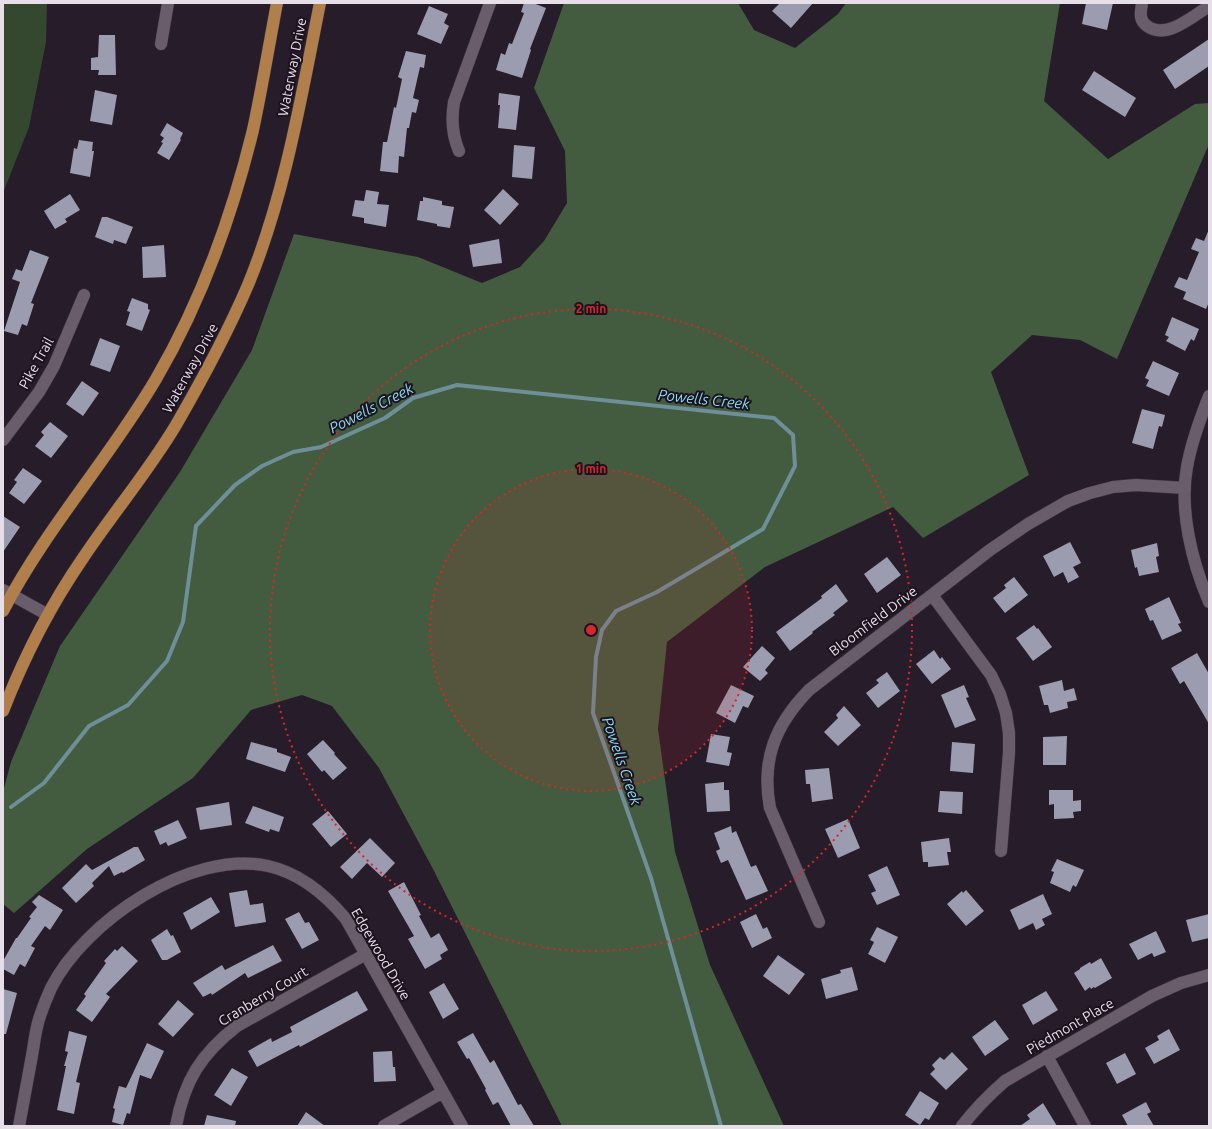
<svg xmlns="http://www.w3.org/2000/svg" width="1212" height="1129" font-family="Ubuntu,sans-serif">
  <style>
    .green { fill: #344830 }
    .forest { fill: #435c3f }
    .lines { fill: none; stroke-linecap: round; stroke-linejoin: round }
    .stream { stroke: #6e8e98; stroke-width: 4 }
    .building { fill: #9b9cb0 }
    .minor-casing { stroke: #3f3640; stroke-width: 13 }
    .major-casing { stroke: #3f3640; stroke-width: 13 }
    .minor { stroke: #695c6b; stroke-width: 12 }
    .major { stroke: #b17f4b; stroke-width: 12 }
    .ring { fill: none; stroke: #d62828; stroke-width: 2; stroke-dasharray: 2 4 }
    .labels { text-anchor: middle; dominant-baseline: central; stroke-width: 4; stroke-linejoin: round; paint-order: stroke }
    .street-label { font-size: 14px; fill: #e7dfe8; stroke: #1d121f }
    .water-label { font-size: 15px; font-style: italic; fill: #86dceb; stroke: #1d121f }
    .centre { fill: #d62828; stroke: #1d121f; stroke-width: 2 }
    .ring-label { font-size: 12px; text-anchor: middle; font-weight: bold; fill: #d62828; stroke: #1d121f; stroke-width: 4; stroke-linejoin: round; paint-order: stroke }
  </style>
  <rect width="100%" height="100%" fill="#271c29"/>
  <!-- green -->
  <path class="green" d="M3 3H47L46 42 29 127 3 193Z"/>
  <!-- forest -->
  <path class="forest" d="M564 3H738L754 30 795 48 838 14 846 3H1060L1044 101 1108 159 1195 104 1209 103V144L1117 359 1080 340 1032 335 991 372 1029 475 923 538 893 507 765 567 667 642 658 729 675 852 710 965 784 1126H562L433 869 379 768 332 706 302 695 251 710 193 778 87 849 14 913 3 904V792L11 762 60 646 180 472 252 350 294 234 418 257 482 283 520 267 544 241 567 203 565 151 534 88Z"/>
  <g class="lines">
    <!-- stream -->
    <path class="stream" d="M11 807 44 783 89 726 128 705 167 661 183 622 196 526 235 485 262 466 293 452 321 447 385 418 413 398 457 385 774 418 793 435 795 466 763 529 657 592 616 611 602 630 596 657 593 713 651 878 721 1126"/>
  </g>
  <!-- building -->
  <path class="building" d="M524 3H533L546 8 530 49 531 50 522 78 496 70 501 53 505 55 509 43 512 44 524 13 521 12Z
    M780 3H813L791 28 772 11Z
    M1086 3H1113L1107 30 1082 24Z
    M429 6 448 14 444 23 449 26 441 44 417 34Z
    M99 35H115L116 75H98L99 70H91V58L98 57Z
    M1209 39V66L1175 89 1163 70Z
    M406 51 426 55 424 68 420 67 413 98 419 100 416 113 412 112 409 128H407L404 157 399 156 398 173 380 171 383 142H387L394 107 396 108 402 79 398 77Z
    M1094 71 1136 98 1125 117 1082 90Z
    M95 90 117 95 112 125 90 121Z
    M499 93 520 96 516 130 498 128 500 105H498Z
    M167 123 183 133 180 139 181 140 169 160 157 153 163 143 161 142 164 138 160 135Z
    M79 140 93 142 92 151H94L90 177 70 173 74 148 77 149Z
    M514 145 535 147 532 179 512 177Z
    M503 189 519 204 500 225 484 210Z
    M366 190 379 192 377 204 389 205 386 227 364 223V218L352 216 355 200 364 201Z
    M70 194 80 210 65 219 67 222 55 229 44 211Z
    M423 197 442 201V205L454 207 450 228 437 226V224L417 220 420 201H423Z
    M102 217H107L133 227 126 244 114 240 113 244 95 237Z
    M1209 229V302L1206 309 1183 299 1186 292 1174 287 1179 277 1187 280 1199 252 1191 249 1196 238 1204 241Z
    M499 239 502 263 473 267 469 245Z
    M164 245 166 277 143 278 142 247Z
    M30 250 49 257 31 303 34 304 27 326 22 324 18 335 4 331 20 282 12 279 16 269 22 271Z
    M132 298 148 304V309L150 310 142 331 126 325 130 312 127 311Z
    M1172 317 1199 329 1194 341 1191 339 1185 351 1166 341 1169 337 1165 335Z
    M100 338 120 346 110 372 90 365Z
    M1153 361 1179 373 1169 396 1146 386 1149 380 1145 378Z
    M82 381 99 393 83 416 66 404Z
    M1142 409 1165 415 1162 427 1159 426 1153 449 1132 443Z
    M50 422 68 436 51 458 35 446 44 435 41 432Z
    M23 468 42 481 24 504 9 493 17 482 14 480Z
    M3 516 20 527 3 552Z
    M1070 542 1081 563 1073 567 1079 577 1068 583 1063 572 1054 577 1043 556Z
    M1157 543 1159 556 1156 557 1159 572 1139 576 1137 567 1135 568 1131 550Z
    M887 557 901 575 877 593 864 574Z
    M1014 577 1028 595 1005 613 993 598 1006 588 1004 585Z
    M836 584 848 601 833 613 835 615 812 632 813 633 790 651 776 632 822 598 821 596Z
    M1169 597 1181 623 1178 624 1182 631 1162 640 1153 620 1150 621 1145 609Z
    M1034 625 1037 629 1038 628 1052 647 1033 661 1016 638Z
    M762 646 775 658 765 670 768 673 760 681 743 667Z
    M934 650 940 659 942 657 951 669 932 684 916 664Z
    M1197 653 1209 674V724L1184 681 1180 684 1171 668Z
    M887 672 900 691 878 708 866 693 879 683 876 680Z
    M1062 680 1064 691 1074 688 1077 700 1067 702 1068 708 1050 713 1048 705H1044L1039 686Z
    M731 685 754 696 748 708 743 706 735 723 716 713Z
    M964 685 969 697 966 698 976 720 955 728 941 695Z
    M844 706 861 725 838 746 824 732 838 718 836 715Z
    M711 734 730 737 727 752 732 753 729 766 706 762Z
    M1067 736 1066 765H1043V737Z
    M323 740 335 753 334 754 347 768 333 780 324 770 322 772 307 754Z
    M251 742 277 749V752L291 757 285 772 246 759Z
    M952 742 975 744 973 773 950 771Z
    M829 768 833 799 812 802 810 784H806L805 770Z
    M724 782V790H729L730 811 707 812 705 784Z
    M1049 790H1073V801L1081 800V811L1073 812 1074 818 1054 819V804L1049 805Z
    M940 791 963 792 962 814 938 812Z
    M229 802 232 825 200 830 196 808Z
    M253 806 284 817 279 832 270 829 269 832 245 823Z
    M328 811 347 834 331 847 312 824Z
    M848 819 860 848 838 858 825 829Z
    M178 820 187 838 168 846 166 842 160 845 154 831Z
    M731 826 732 833 736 831 751 867 756 865 768 891 746 900 728 860 721 863 716 851 720 849 714 833Z
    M370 838 395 863 382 877 367 863 352 879 340 867Z
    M949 838 951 852H947L949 865 928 867V862H923L921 842Z
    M134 847H138L145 860 123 873 122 872 114 876 109 866 92 883 94 886 76 903 62 888 86 864 92 870Z
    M1057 859 1084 870 1076 887 1073 885 1070 892 1050 883 1054 872 1051 871Z
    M887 866 900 895 877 905 871 893 876 891 868 875Z
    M404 882 421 915 419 916 431 938 439 933 448 950 440 955 442 959 425 969 408 939 414 936 388 891Z
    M247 890 250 905 263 903 266 922 235 927 229 893Z
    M966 890 984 911 966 926 947 904 962 891 963 893Z
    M1043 894 1052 914 1042 919 1045 925 1036 930 1033 923 1019 930 1010 910Z
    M39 895 63 910 50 930 45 926 31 946 35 948 25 967 20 964 14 975 3 969V961L16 938H17L31 918 29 917 37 907 32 902Z
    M211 897 220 912 191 930 183 913Z
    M299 912 305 923 309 922 319 940 302 949 285 919Z
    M756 914 763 929 767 927 772 938 752 948 740 922Z
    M1209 914V938L1192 942 1186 920Z
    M877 927 898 937 885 963 868 954 874 942 870 940Z
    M167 929 171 936 173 935 181 952 167 960H162L151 940Z
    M1156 931 1166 952 1154 957 1152 953 1138 960 1129 944Z
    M273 945 282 961 248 978 245 973 212 995 211 993 203 997 193 983 222 965 225 970Z
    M122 946 138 961 106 994 110 997 92 1022 76 1010 86 996 84 994 106 963 104 961 115 949 117 951Z
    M778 955 805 974 789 995 763 976Z
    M1101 958 1112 978 1095 988 1094 987 1091 989 1090 987 1085 991 1074 973 1080 969V968L1090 962 1091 964Z
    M852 967 858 990 826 999 821 979 841 973 840 970Z
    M444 983 459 1009 443 1019 429 992Z
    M3 989 17 993 6 1034H3Z
    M357 991 368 1010 300 1047 299 1045 257 1067 248 1051 271 1038 272 1042 292 1032 290 1027Z
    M1046 991 1058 1010 1033 1025 1022 1005Z
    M178 1000 194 1014 173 1037 158 1024Z
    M995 1020 1009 1039 985 1056 972 1037Z
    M1169 1029 1180 1050 1154 1064 1145 1048 1159 1040 1157 1036Z
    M69 1031 87 1036 76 1082 80 1083 74 1114 57 1110 66 1066H64L68 1052 65 1051Z
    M473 1033 490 1063 494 1060 518 1105 521 1104 534 1126H511L498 1102 493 1105 485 1090 486 1089 469 1058 467 1059 457 1042Z
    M147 1043 164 1051 151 1079 140 1075 130 1114 127 1113 123 1125 112 1122 115 1109 113 1108 119 1086 126 1088Z
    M392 1051 393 1067H395L396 1081 374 1082 373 1052Z
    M952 1052 968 1069 946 1090 930 1074 935 1069 932 1065 940 1057 944 1060Z
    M1125 1053 1136 1074 1117 1084 1106 1063Z
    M232 1068 248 1077 231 1106 214 1095Z
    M920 1091 939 1103 929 1120 925 1118 920 1125 905 1115Z
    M1146 1102 1151 1112 1147 1114 1154 1126H1128L1122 1115Z
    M1043 1103 1057 1126H1020L1030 1119 1027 1115Z
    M306 1112 325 1126H297Z
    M207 1115 236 1121 235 1126H204Z"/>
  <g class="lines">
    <!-- minor casing -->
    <g class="minor-casing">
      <path id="minor" d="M1142 3C1141 12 1138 19 1147 26 1166 40 1192 17 1209 6
        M161 44 168 3
        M459 151C452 135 451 120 454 102L490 3
        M1209 396C1200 419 1191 443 1187 467 1179 510 1192 562 1209 602
        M3 440 39 392 54 366 84 295
        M3 590 48 615
        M932 595 991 675 1000 694 1006 713 1009 733V753L1001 851
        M819 922 770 808C761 760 775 725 809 690L990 550 1028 524 1068 501 1090 493 1113 487 1136 485 1185 488
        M1047 1056 1085 1126
        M19 1126C23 1104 27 1082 31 1061 34 1046 35 1030 40 1016 43 1007 47 997 51 988 85 921 191 849 268 866 300 873 325 894 346 919L462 1126
        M176 1126C184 1081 201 1054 237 1026L366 954
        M384 1126 443 1092
        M962 1126C975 1109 989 1095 1005 1081L1152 996 1181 983 1209 975"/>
    </g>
    <!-- major casing -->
    <g class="major-casing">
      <path id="major" d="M3 611C46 528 109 459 156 379 201 302 232 216 253 130 262 88 269 45 277 3
        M3 711C24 657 50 606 83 558 113 513 148 472 176 425 202 380 227 334 248 285 285 195 301 98 320 3"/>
    </g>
    <!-- minor -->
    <use href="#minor" class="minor"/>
    <!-- major -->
    <use href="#major" class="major"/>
  </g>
  <!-- distance rings -->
  <circle cx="591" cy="630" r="161" fill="#d62828" fill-opacity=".12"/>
  <g class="ring">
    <circle cx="591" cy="630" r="161"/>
    <circle cx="591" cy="630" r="321"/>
  </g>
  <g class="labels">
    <!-- street labels -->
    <g class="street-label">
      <text transform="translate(292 67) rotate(-79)">Waterway Drive</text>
      <text transform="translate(36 363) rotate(-61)">Pike Trail</text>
      <text transform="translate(190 368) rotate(-61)">Waterway Drive</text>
      <text transform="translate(873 621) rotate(-37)">Bloomfield Drive</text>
      <text transform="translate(381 954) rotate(60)">Edgewood Drive</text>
      <text transform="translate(263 996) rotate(-31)">Cranberry Court</text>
      <text transform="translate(1070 1026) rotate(-30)">Piedmont Place</text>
    </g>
    <!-- water labels -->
    <g class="water-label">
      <text transform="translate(704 399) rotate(6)">Powells Creek</text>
      <text transform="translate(371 408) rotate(-27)">Powells Creek</text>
      <text transform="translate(622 761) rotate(71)">Powells Creek</text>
    </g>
  </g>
  <circle cx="591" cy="630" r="6" class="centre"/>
  <g class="ring-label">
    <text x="591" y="313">2 min</text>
    <text x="591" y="473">1 min</text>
  </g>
  <!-- border -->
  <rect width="1212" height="1129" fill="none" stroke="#e7dfe8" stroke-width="8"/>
</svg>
